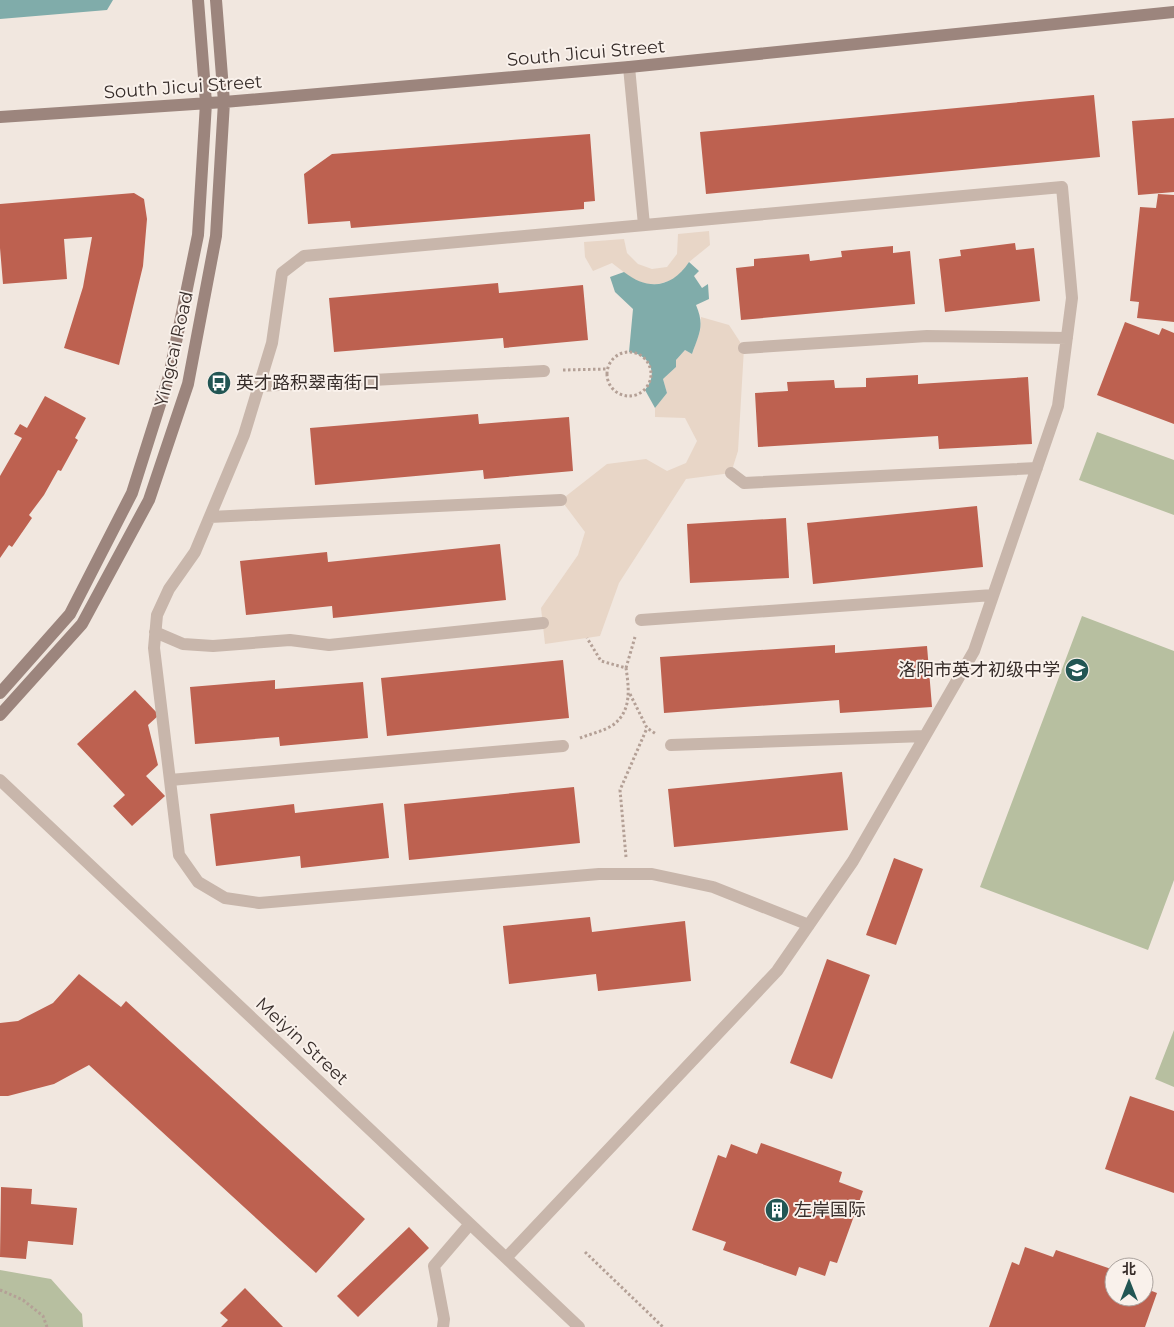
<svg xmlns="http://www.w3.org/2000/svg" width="1174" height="1327" font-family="Montserrat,'Noto Sans SC',sans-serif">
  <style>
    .green { fill: #b7bfa0 }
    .plaza { fill: #e8d6c7 }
    .water { fill: #80acaa }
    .building { fill: #bd6150 }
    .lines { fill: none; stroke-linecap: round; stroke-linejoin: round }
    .path { stroke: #b4a096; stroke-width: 3; stroke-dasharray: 2.5 2.5; stroke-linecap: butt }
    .minor { stroke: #c8b6ab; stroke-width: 12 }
    .secondary { stroke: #9c857d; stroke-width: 12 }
    .labels { text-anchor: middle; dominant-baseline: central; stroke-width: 4; stroke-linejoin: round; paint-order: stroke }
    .street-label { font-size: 18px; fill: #372d2a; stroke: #f9f1eb }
    .poi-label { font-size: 18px; fill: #372d2a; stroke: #f9f1eb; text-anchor: start }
  </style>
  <rect width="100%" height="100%" fill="#f1e7df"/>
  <!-- green -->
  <path class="green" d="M1097 432 1174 460V515L1079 480Z
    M1082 616 1174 651V880L1148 950 980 887Z
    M1174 1030V1087L1155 1079Z
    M0 1270 51 1279 82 1314 83 1327H0Z"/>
  <!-- plaza -->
  <path class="plaza" d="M709 231 710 245 689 262 682 272 672 280 659 284H646L634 280 612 263 593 271 585 257 584 242 624 239 627 253 638 264 652 269 667 267 677 254 678 234Z
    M701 317 729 325 744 348 738 451 731 473 686 479 619 583 600 636 545 644 541 608 578 555 585 532 561 500 607 464 646 459 667 471 686 463 697 441 685 418 655 417V408L667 393 663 379 676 367V360L685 350 692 354 700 331Z"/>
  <!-- water -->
  <path class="water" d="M0 0H113L107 10 0 19Z
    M689 262 699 271 694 276 702 288 708 284 709 299 696 305C705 326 699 334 692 354L685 350 676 360V367L663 379 667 393 655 408 645 390C647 387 650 383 651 379 655 364 642 353 629 352L633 309 615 292 610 277 624 272C648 291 672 288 689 262Z"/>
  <!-- building -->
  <path class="building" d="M1094 95 1100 157 706 194 700 132Z
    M1174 118V192L1138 195 1132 121Z
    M590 134 595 201 584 202V209L351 228 350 221 308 224 304 174 332 154Z
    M134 193 144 199 147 219 143 266 119 365 64 348 83 287 92 237 64 239 67 279 3 284 0 248V204Z
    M1158 194 1174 195V322L1137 318 1139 302 1130 301 1140 207 1156 208Z
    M1015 243 1016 250 1034 248 1040 301 945 312 939 259 961 256 960 250Z
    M893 246V253L910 251 915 304 741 320 736 268 754 266V259L809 254 810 261 842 257 841 251Z
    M498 283 499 293 583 285 588 340 504 348 503 338 334 352 329 298Z
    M1125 322 1159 335 1162 328 1174 333V424L1097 395Z
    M918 375V384L1028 377 1032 444 939 449 938 436 758 447 755 393 788 391 787 382 834 380 835 388 866 387V378Z
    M45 396 86 418 75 438 78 440 61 471 58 470 44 495 29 515 32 518 12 547 9 545 0 558V476L22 438 14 434 20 424 27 428Z
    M478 414 479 424 569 417 573 471 484 479 483 470 315 485 310 428Z
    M977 506 983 567 813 584 807 523Z
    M786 518 789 578 690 583 687 524Z
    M500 544 506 600 333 618 332 606 246 615 240 561 327 552 328 562Z
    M835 645V653L927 646 932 707 840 713 839 700 664 713 660 657Z
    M563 660 569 718 387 736 381 678Z
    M275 680V689L363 682 368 738 280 746 279 737 195 744 190 687Z
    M135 690 159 715 148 725 158 765 146 776 165 796 132 826 113 806 125 795 77 744Z
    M842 772 848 830 674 847 668 789Z
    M574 787 580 843 409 860 404 804Z
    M383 803 389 858 301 868 300 856 216 866 210 814 294 804 295 813Z
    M894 858 923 869 896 945 866 935Z
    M590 917 592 932 685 921 691 981 598 991 596 974 509 984 503 926Z
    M827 959 870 975 832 1079 790 1063Z
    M79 974 121 1007 126 1001 365 1219 316 1273 89 1065 54 1084 8 1096H0V1023L18 1021 53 1003Z
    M1130 1096 1174 1111V1193L1105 1169Z
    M761 1143 842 1172 839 1182 863 1191 837 1263 830 1261 825 1276 799 1267 796 1276 723 1250 726 1242 692 1230 718 1155 726 1158 731 1144 757 1154Z
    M1 1187 32 1189 31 1204 77 1208 73 1245 28 1241 26 1259 0 1257Z
    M409 1227 429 1248 358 1317 337 1296Z
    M1025 1247 1053 1257 1056 1250 1114 1270V1297H1144V1288L1157 1293 1145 1327H989L1012 1262 1019 1265Z
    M245 1288 283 1327H221L228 1320 220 1313Z"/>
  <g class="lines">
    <!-- path -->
    <path class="path" d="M607 374a22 22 0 1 1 44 0a22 22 0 1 1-44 0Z
      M563 370 607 369
      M626 668 635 637
      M630 694 647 728 656 734
      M580 738C590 734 604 731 613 725 632 711 629 688 626 668L601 661 587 638
      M626 857 620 790 647 728
      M585 1252 663 1327
      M0 1290 23 1300 43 1316 47 1327"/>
    <!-- minor -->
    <path class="minor" d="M629 67 644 225
      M744 348 927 336 1067 338
      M259 386 544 371
      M731 473 744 483 1037 468
      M210 517 561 500
      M641 620 993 595
      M155 632 183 644 213 646 290 640 329 645 543 623
      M671 745 925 736
      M0 780 579 1327
      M170 780 563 746
      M506 1258 777 971 853 861 974 651 1058 406 1072 298 1062 187 304 256 282 273 272 343 244 435 195 552 169 589 157 615 154 648 179 855 198 882 225 898 259 903 599 874H652L713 887 809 925
      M443 1327 444 1319 434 1266 470 1224"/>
    <!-- secondary -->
    <path class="secondary" d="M0 117 224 102 629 67 1174 12
      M0 693 70 614 132 493 169 376 198 235 206 103 198 0
      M0 715 82 624 149 500 188 384 216 236 224 102 216 0"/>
  </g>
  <!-- icons -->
  <defs>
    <g id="bus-disc" transform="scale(1.25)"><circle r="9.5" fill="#225654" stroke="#f9f1eb"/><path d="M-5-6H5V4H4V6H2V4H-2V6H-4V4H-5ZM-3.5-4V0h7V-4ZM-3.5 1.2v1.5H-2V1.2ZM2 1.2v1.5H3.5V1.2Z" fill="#fff"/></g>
    <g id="school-disc" transform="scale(1.25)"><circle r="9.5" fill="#225654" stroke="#f9f1eb"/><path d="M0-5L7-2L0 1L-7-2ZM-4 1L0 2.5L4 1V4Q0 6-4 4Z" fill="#fff"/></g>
    <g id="building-disc" transform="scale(1.25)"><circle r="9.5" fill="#225654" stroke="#f9f1eb"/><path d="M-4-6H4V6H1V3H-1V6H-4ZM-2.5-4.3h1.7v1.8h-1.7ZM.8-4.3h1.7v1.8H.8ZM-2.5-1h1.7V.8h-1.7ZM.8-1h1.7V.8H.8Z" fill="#fff"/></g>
  </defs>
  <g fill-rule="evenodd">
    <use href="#bus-disc" x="219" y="383"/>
    <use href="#school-disc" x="1077" y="670"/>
    <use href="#building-disc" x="777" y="1210"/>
  </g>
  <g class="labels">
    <!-- street labels -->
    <g class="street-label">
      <text transform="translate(586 53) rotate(-5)">South Jicui Street</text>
      <text transform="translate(183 87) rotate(-4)">South Jicui Street</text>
      <text transform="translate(174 349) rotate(-77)">Yingcai Road</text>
      <text transform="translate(302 1041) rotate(43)">Meiyin Street</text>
    </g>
    <!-- poi labels -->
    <g class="poi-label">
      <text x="236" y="383">英才路积翠南街口</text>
      <text x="1060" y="670" text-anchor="end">洛阳市英才初级中学</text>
      <text x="794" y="1210">左岸国际</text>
    </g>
  </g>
  <!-- north arrow -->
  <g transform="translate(1129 1282)"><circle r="24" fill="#f9f1eb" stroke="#aba39e"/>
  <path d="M0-4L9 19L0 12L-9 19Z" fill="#225654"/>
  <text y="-8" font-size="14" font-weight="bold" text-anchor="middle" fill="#372d2a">北</text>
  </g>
</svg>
